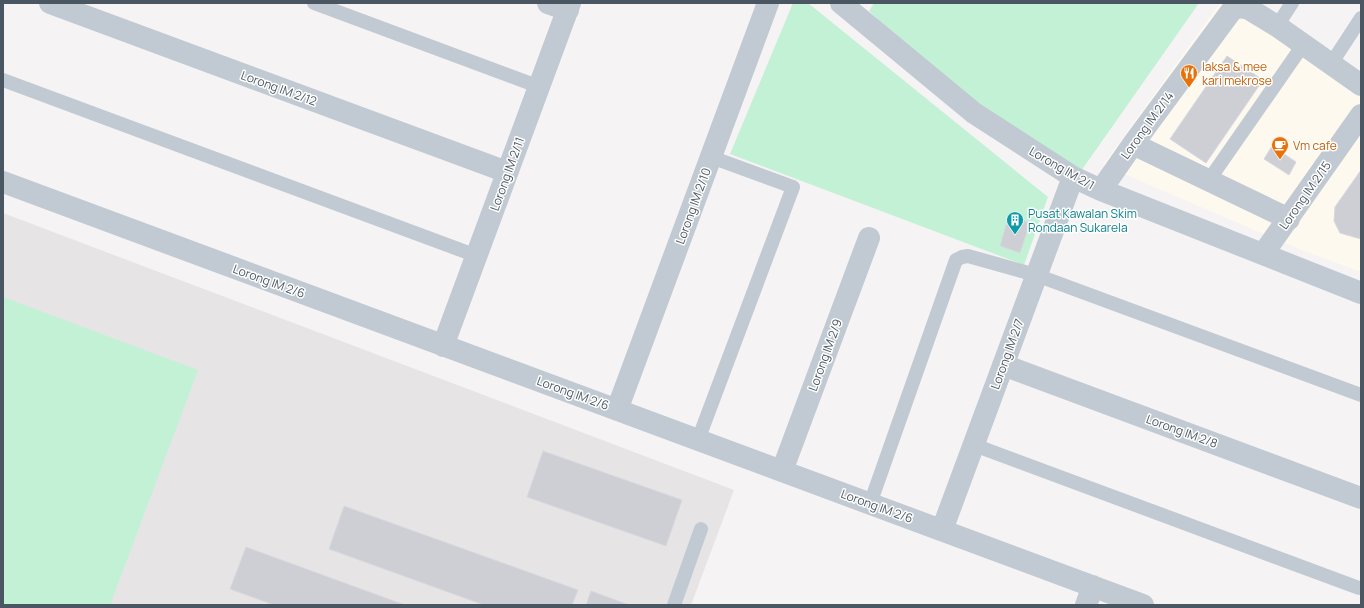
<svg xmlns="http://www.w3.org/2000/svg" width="1364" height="608" font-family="Manrope,sans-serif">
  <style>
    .commercial { fill: #fdf9ef }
    .education { fill: #e6e4e5 }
    .green { fill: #c3f1d5 }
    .building { fill: #cdcfd5; stroke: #d7d9de }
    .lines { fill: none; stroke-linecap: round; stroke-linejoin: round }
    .service { stroke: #c1cad2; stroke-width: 14 }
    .minor { stroke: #c1cad2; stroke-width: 22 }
    .labels { text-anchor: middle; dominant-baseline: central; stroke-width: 3; stroke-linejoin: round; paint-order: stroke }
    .food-label { font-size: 12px; fill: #c56008; stroke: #fff; text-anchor: start }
    .street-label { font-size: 12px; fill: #4a5661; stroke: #fff }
    .culture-label { font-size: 12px; fill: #0d838f; stroke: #fff; text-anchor: start }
  </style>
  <rect width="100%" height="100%" fill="#f5f3f3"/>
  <!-- commercial -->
  <path class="commercial" d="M1220 3H1233L1361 89V272L1299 249 1103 165Z"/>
  <!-- education -->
  <path class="education" d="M3 213 734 490 691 605H3Z"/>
  <!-- green -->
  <path class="green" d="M793 3H808L1048 197 1024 265 730 154Z
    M874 3H1199L1074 181 975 112 869 11Z
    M3 297 198 370 110 605H3Z"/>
  <!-- building -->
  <path class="building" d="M1227 56 1263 80 1206 163 1170 139Z
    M1272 146 1296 162 1289 175 1264 159Z
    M1361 170V239L1340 233 1334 221 1335 207Z
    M1009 215 1030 223 1020 253 1000 246Z
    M543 451 682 500 666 546 527 497Z
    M344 506 578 590 572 605H484L329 549Z
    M246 547 405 605H274L230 589Z
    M591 591 629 605H586Z"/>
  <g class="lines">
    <!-- service -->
    <path class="service" d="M314 3 540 87
      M1277 26 1292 3
      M1331 64 1361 18
      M3 80 477 256
      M1209 180 1303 45
      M698 440 793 187 711 157
      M974 445 1359 588
      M870 504 956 260 962 257 968 256 1036 275 1361 395
      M674 605 701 529"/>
    <!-- minor -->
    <path class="minor" d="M50 3 507 172
      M548 3 568 10
      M841 3 974 113 1073 177 1101 190 1361 293
      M1133 144 1289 219
      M3 182 1143 605
      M1101 190 1133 144 1232 10 1240 7 1249 9 1277 26 1361 85
      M1263 254 1361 115
      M443 346 570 3
      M1003 365 1361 498
      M617 410 768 3
      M782 471 869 238
      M942 530 1073 177
      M1086 605 1093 586"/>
  </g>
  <!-- icons -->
  <defs>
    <g id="restaurant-pin" transform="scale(0.9)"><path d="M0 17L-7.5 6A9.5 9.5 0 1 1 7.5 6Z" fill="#e8710a" stroke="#fff"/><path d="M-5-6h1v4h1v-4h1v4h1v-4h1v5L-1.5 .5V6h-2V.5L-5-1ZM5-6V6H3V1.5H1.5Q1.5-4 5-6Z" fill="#fff"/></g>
    <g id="cafe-pin" transform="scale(0.9)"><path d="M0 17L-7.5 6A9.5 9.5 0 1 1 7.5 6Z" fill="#e8710a" stroke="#fff"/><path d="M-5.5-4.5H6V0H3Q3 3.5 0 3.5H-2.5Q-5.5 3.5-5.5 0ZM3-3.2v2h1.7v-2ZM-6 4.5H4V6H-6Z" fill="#fff"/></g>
    <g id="building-pin" transform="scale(0.9)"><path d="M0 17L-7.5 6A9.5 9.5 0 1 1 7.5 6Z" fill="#0f9aa8" stroke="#fff"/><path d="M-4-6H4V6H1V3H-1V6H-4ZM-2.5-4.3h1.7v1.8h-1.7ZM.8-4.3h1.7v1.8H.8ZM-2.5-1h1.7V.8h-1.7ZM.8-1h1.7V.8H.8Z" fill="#fff"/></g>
  </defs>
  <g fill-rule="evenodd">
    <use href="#restaurant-pin" x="1189" y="73"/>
    <use href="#cafe-pin" x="1280" y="145"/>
    <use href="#building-pin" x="1015" y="220"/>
  </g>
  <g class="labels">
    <!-- food labels -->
    <g class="food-label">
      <text x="1202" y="66">laksa &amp; mee<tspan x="1202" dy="14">kari mekrose</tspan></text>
      <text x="1293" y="145">Vm cafe</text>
    </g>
    <!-- street labels -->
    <g class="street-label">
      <text transform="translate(279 88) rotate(20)">Lorong IM 2/12</text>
      <text transform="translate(1147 125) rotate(-54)">Lorong IM 2/14</text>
      <text transform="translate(1062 168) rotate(30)">Lorong IM 2/1</text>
      <text transform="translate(507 174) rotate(-70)">Lorong IM 2/11</text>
      <text transform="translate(1305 195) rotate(-55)">Lorong IM 2/15</text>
      <text transform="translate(693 206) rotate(-70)">Lorong IM 2/10</text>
      <text transform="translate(269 281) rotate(20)">Lorong IM 2/6</text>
      <text transform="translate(1007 354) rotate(-70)">Lorong IM 2/7</text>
      <text transform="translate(825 355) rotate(-70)">Lorong IM 2/9</text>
      <text transform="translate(573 393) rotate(20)">Lorong IM 2/6</text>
      <text transform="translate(1182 431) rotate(20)">Lorong IM 2/8</text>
      <text transform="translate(877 506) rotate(20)">Lorong IM 2/6</text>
    </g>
    <!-- culture labels -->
    <g class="culture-label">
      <text x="1028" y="213">Pusat Kawalan Skim<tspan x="1028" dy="14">Rondaan Sukarela</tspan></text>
    </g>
  </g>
  <!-- border -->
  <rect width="1364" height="608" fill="none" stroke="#4a5661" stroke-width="8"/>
</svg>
